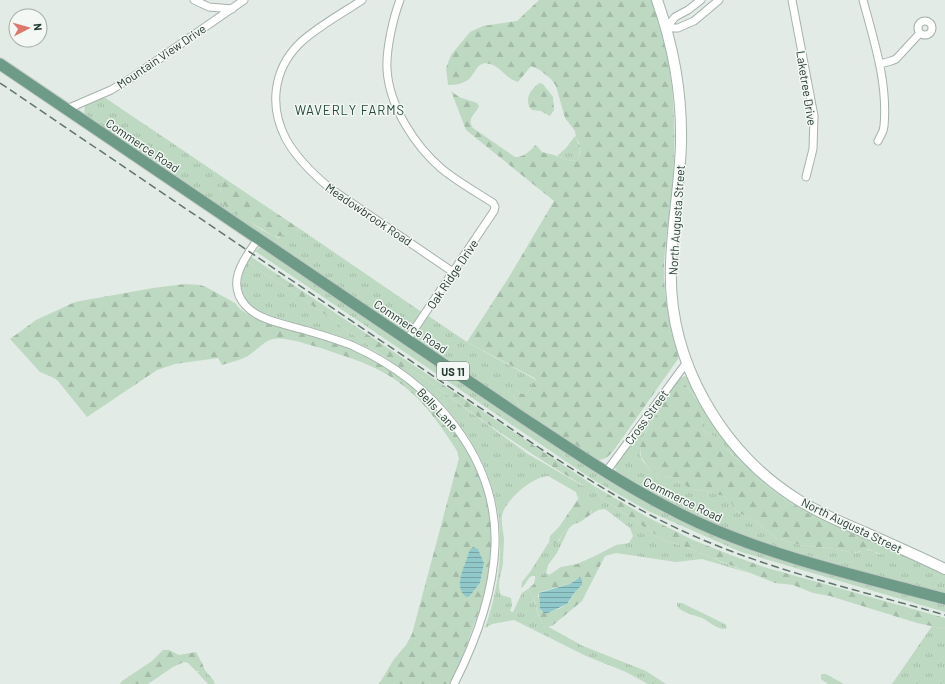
<svg xmlns="http://www.w3.org/2000/svg" width="945" height="684" font-family="Barlow,sans-serif">
  <style>
    .grass { fill: url(#grass-tufts); fill-rule: evenodd }
    .forest { fill: url(#forest-firs); fill-rule: evenodd }
    .water { fill: url(#water-rules) }
    .lines { fill: none; stroke-linecap: round; stroke-linejoin: round }
    .street-casing { stroke: #a6b2ac; stroke-width: 9 }
    .secondary-casing { stroke: #a3b5ac; stroke-width: 12 }
    .primary-casing { stroke: #c2c8c5; stroke-width: 13 }
    .street { stroke: #fff; stroke-width: 7 }
    .secondary { stroke: #fff; stroke-width: 10 }
    .primary { stroke: #6d9b88; stroke-width: 11 }
    .rail { stroke: #5f756c; stroke-width: 1.5; stroke-dasharray: 8 4; stroke-linecap: butt }
    .labels { text-anchor: middle; dominant-baseline: central; stroke-width: 3; stroke-linejoin: round; paint-order: stroke }
    .shield { fill: #f3f8f4; stroke: #63736c; stroke-width: 1 }
    .shield-label { font-size: 11px; font-weight: bold; fill: #253a31 }
    .street-label { font-size: 12px; fill: #253a31; stroke: #f3f8f4 }
    .neighbourhood-label { font-size: 13px; letter-spacing: 1px; fill: #23493b; stroke: #f3f8f4 }
  </style>
  <defs>
    <pattern id="grass-tufts" width="24" height="20" patternUnits="userSpaceOnUse"><rect width="24" height="20" fill="#bed9c2"/><path d="M3 7l-1-3M5 7V3M7 7l1-3M15 17l-1-3M17 17v-4M19 17l1-3" fill="none" stroke="#a3bba7"/></pattern>
    <pattern id="forest-firs" width="22" height="20" patternUnits="userSpaceOnUse"><rect width="22" height="20" fill="#bed9c2"/><path d="M5 1l3.5 6h-7zM16 11l3.5 6h-7z" fill="#a3bba7"/></pattern>
    <pattern id="water-rules" width="6" height="5" patternUnits="userSpaceOnUse"><rect width="6" height="5" fill="#91c8c9"/><path d="M0 2.5h6" fill="none" stroke="#76a3a4"/></pattern>
  </defs>
  <rect width="100%" height="100%" fill="#e3ebe6"/>
  <!-- grass -->
  <path class="grass" d="M104 97 224 178 220 190 223 203 262 230 278 238 290 231 300 229 423 313 410 332H404L86 117 84 111 85 106Z
    M575 136C579 144 582 151 577 160L570 161 557 156 566 148Z
    M265 247 690 522 945 603V612L741 552 648 511 592 479 255 251 259 248Z
    M247 262 286 287 402 369H410L414 371 528 454 583 486 587 481 594 486 600 497 665 541 683 546 749 573 702 559 676 562 616 553 605 556 602 562 601 560 597 555 595 556 616 545 629 543 633 536 630 528 605 509 598 510 590 515 592 511 579 497 578 499 576 492 548 476C533 476 504 501 502 516 501 523 503 531 504 538 504 546 503 554 503 562 502 573 496 585 501 595L511 598 512 605 510 611 513 612 522 593 528 589C538 598 534 616 545 625L583 646 646 671 666 684H648L626 672 586 656 514 620 492 624 485 628C495 599 501 569 500 539 500 465 451 399 390 361 382 356 373 350 364 346 340 335 312 329 287 321 275 317 263 315 253 308 236 295 240 278 247 262Z
    M427 315 467 342 536 380 526 394H522L515 389 513 395 523 412 417 340 415 337 416 332Z
    M685 376 689 378 762 476 945 572V595L770 545 728 530 676 507 618 474 615 468 618 460 678 380 682 377ZM683 382 700 403 702 420 701 426 703 430 715 437 758 480 788 502 800 508 812 516 894 553 878 554 873 551 865 549 859 552 854 553 835 549 800 545 776 538 755 521 736 511 730 501 723 496 706 491 691 489 674 478 661 476 650 470 642 460 640 455V447L643 437 659 410Z
    M569 528 557 553 548 565 546 573 549 575 536 578 535 579V576H532C526 579 526 586 521 588L522 582 530 572 549 542 550 544 559 541 563 533Z
    M677 603H682L725 624 727 628 725 629C716 629 710 622 702 618 694 615 682 613 677 606Z
    M932 626 945 629V684H892Z
    M203 665C205 674 213 676 215 684H208L196 671 198 672 202 669Z
    M822 674H826L844 684H828L821 679V675Z"/>
  <!-- forest -->
  <path class="forest" d="M539 0H651C676 62 677 128 672 194 669 223 663 250 664 279 665 296 668 314 671 330 673 339 678 350 678 359L614 450C609 456 604 462 595 459L523 412 513 395 512 390 515 389 522 394H526L536 379 467 342 509 277 554 201 466 130 451 91 459 97 477 103 479 106C476 114 466 118 473 128L515 157C524 158 530 150 536 145L542 152 554 155 570 161 577 160 580 153 579 143 576 138 575 131 565 118 556 86 551 79 540 70 531 66 518 82C506 79 500 66 490 64 477 60 476 73 469 79 463 84 456 85 448 85L446 68 451 55 470 32 483 26 517 21Z
    M539 83 543 84 553 97 554 110 550 116 541 111 532 110 529 107C526 96 530 91 539 83Z
    M224 178 300 229C289 230 283 239 274 236L230 210C219 203 218 190 224 178Z
    M250 256 587 481 584 486C524 451 469 411 414 371L410 369H402L286 287 247 262Z
    M185 284 200 285 206 287 235 303 241 310 257 319 340 345 356 351 379 362 413 385 430 401 464 443 480 475 489 506 491 526V553L489 575 484 597 462 658 450 684H379L394 659 406 645 412 634 459 458 457 451C438 421 418 392 386 374 366 362 343 356 321 348 310 345 284 336 273 339 264 341 256 351 248 356 240 360 231 362 222 365L218 358 175 364 157 370 87 417 58 381 54 378 40 372 10 339 36 320 75 302 153 288ZM478 549 484 563 480 583 469 597C467 595 463 594 462 591 456 582 467 561 469 551Z
    M683 382 701 405 703 417 701 424 703 430 720 440 731 454 751 472 758 480 788 502 800 508 812 516 890 550 894 553V555H883L868 549 854 553 835 549 800 545 776 538 755 521 736 511 730 501 723 496 706 491 691 489 674 478 661 476 650 470 641 457 640 447 642 439 656 415 676 385 679 383Z
    M594 486 647 517 693 540 731 555 764 567 945 618V629L917 623 830 596 813 593 793 585 775 583 683 546 665 541 600 497Z
    M581 496 593 505 590 515 580 522 574 524 563 533 557 543 550 544 549 542 550 536 559 527 578 499Z
    M597 555 600 557 602 562 582 601 552 626 547 627C534 618 539 599 528 589L534 584 535 579 539 576 549 575 561 567 577 564ZM578 578 581 587C574 591 573 597 569 602 564 608 554 610 548 613L541 611 538 595 540 592 570 584Z
    M163 650H169L179 655 196 652 203 665 202 671H196L188 663 184 662 173 667 148 684H120L122 681 152 661Z"/>
  <!-- water -->
  <path class="water" d="M473 547 478 549 484 563 480 583 469 597H466C452 586 466 565 469 551Z
    M580 577 582 580V585L575 592 567 604 548 613H544L540 609 539 593 570 584Z"/>
  <g class="lines">
    <!-- street casing -->
    <g class="street-casing">
      <path id="street" d="M194 0 209 7 232 9
        M362 0C343 13 315 28 299 44 273 70 269 107 286 139 297 159 314 175 331 189L453 272
        M400 0C393 18 386 50 387 69 389 106 415 146 442 169 458 182 476 192 493 203L495 207 494 211 407 340
        M792 0 814 116 813 149 806 177
        M863 0C874 41 888 83 884 126L883 131 878 141
        M918 28a7 7 0 1 1 14 0a7 7 0 1 1-14 0Z
        M666 28H678L694 21 719 0
        M666 28 675 17 688 10 701 0
        M880 64 891 61 896 59 920 33
        M67 109 111 90 133 77 244 0
        M258 239C244 259 225 283 246 306 259 320 283 324 301 329 318 334 336 339 353 346 431 381 498 456 495 546 493 595 476 641 454 684
        M606 472 687 362"/>
    </g>
    <!-- secondary casing -->
    <g class="secondary-casing">
      <path id="secondary" d="M657 0C673 45 682 95 681 143 680 184 672 224 671 264 667 359 720 452 800 501 820 513 842 523 864 532 891 544 918 556 945 569"/>
    </g>
    <!-- primary casing -->
    <g class="primary-casing">
      <path id="primary" d="M0 64 517 414C576 453 634 493 699 523 776 558 863 577 945 599"/>
    </g>
    <!-- street -->
    <use href="#street" class="street"/>
    <!-- secondary -->
    <use href="#secondary" class="secondary"/>
    <!-- primary -->
    <use href="#primary" class="primary"/>
    <!-- rail -->
    <path class="rail" d="M0 83 541 449C588 479 634 509 685 532 768 570 858 590 945 615"/>
  </g>
  <g class="labels">
    <!-- shield labels -->
    <rect class="shield" x="437" y="362" width="32" height="18" rx="3"/>
    <g class="shield-label">
      <text x="453" y="371">US 11</text>
    </g>
    <!-- street labels -->
    <g class="street-label">
      <text transform="translate(161 56) rotate(-34)">Mountain View Drive</text>
      <text transform="translate(807 88) rotate(81)">Laketree Drive</text>
      <text transform="translate(143 145) rotate(34)">Commerce Road</text>
      <text transform="translate(369 214) rotate(34)">Meadowbrook Road</text>
      <text transform="translate(676 220) rotate(-86)">North Augusta Street</text>
      <text transform="translate(452 274) rotate(-56)">Oak Ridge Drive</text>
      <text transform="translate(411 326) rotate(34)">Commerce Road</text>
      <text transform="translate(438 409) rotate(47)">Bells Lane</text>
      <text transform="translate(646 417) rotate(-54)">Cross Street</text>
      <text transform="translate(683 499) rotate(26)">Commerce Road</text>
      <text transform="translate(852 525) rotate(26)">North Augusta Street</text>
    </g>
    <!-- neighbourhood labels -->
    <g class="neighbourhood-label">
      <text x="350" y="110">WAVERLY FARMS</text>
    </g>
  </g>
  <!-- north arrow -->
  <g transform="translate(28 28) rotate(84)"><circle r="19" fill="#f3f8f4" stroke="#a1aca6"/>
  <path d="M0-3L7 15L0 10L-7 15Z" fill="#e0776b"/>
  <text y="-6" font-size="11" font-weight="bold" text-anchor="middle" fill="#253a31">N</text>
  </g>
</svg>
